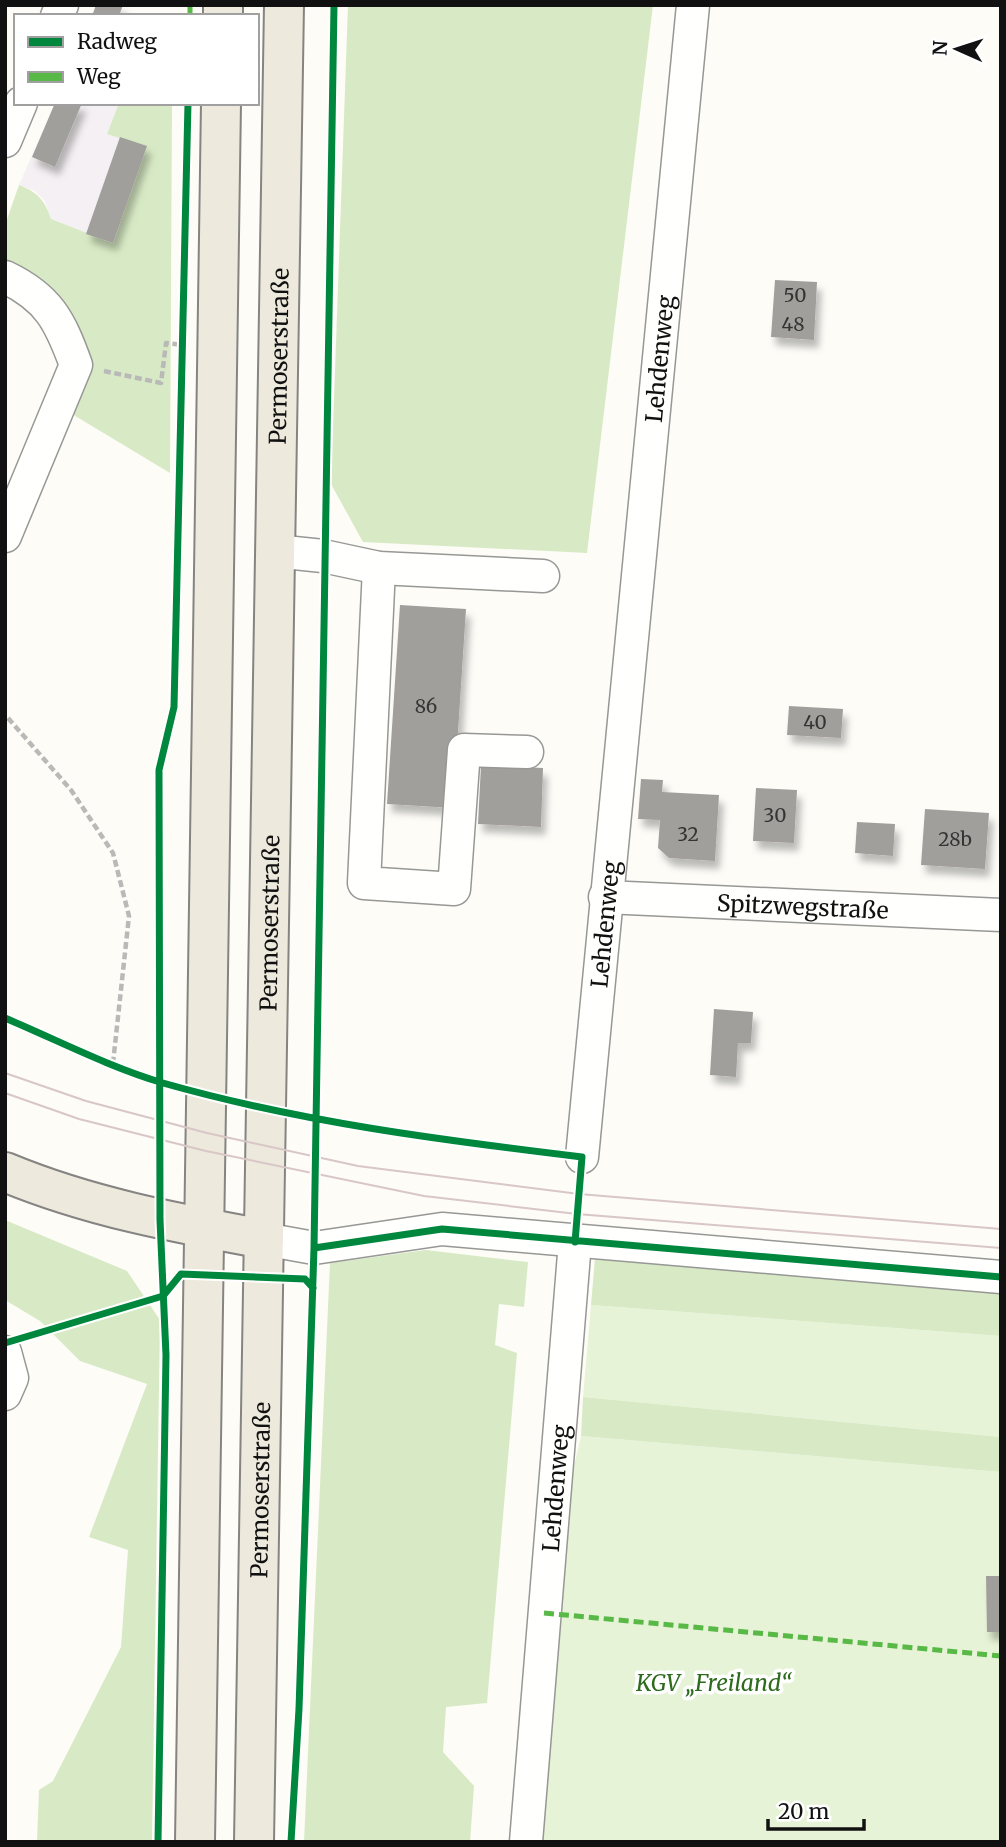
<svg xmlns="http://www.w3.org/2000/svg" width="1006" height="1847" font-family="Merriweather,serif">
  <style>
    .industrial { fill: #f5f0f3 }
    .green { fill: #e7f3d7 }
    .forest { fill: #d8eac5 }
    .building { fill: #a19f9c; filter: url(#shadow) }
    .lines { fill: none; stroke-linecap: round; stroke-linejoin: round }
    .minor-casing { stroke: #979795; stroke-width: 35 }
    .major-casing { stroke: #858482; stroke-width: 42 }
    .path { stroke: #b9b9b8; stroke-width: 4.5; stroke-dasharray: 7 3.5; stroke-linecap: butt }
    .minor { stroke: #fffffe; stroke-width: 32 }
    .major { stroke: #ede9dc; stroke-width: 38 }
    .tram { stroke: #d9c6c7; stroke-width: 2 }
    .quiet { stroke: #58b947; stroke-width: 5; stroke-dasharray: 10 5; stroke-linecap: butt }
    .cycleway-casing { stroke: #fff; stroke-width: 11 }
    .cycleway { stroke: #00873e; stroke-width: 7 }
    .labels { text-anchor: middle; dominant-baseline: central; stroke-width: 7; stroke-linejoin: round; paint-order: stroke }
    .number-label { font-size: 19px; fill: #353434 }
    .street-label { font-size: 23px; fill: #111; stroke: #fff }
    .park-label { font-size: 23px; font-style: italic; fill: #2f6b1f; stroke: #fff }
  </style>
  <defs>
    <filter id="shadow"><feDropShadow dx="4.5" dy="8" stdDeviation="3.5" flood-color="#0004"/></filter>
  </defs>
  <rect width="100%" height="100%" fill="#fdfcf7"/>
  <!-- industrial -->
  <path class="industrial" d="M55 103H119L107 134 147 146 113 243 51 219 45 201 35 191 19 185Z"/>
  <!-- green -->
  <path class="green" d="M591 1305 1001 1336V1437L583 1397Z
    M581 1436 1001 1472V1842H540L565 1505Z"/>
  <!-- forest -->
  <path class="forest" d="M348 5H653L587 553 363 542 331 484Z
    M119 103H172L170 473 72 414 86 354 67 306 42 279 5 261V225L19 185C37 192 45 200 51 219L113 243 146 147 107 134Z
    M5 1220 127 1271 160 1320 152 1842H37L39 1790 53 1781 121 1647 128 1550 89 1537 147 1384 80 1361 40 1321 5 1300Z
    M426 1250 528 1262 524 1307 499 1304 495 1345 517 1353 487 1703 446 1707 443 1752 474 1786 470 1842H304L330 1263Z
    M595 1258 1001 1288V1336L591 1305Z
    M583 1397 1001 1437V1472L581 1436Z"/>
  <!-- building -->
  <path class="building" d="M96 5H123L119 16H92Z
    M55 103H82L55 167 32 157Z
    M120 137 147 146 113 243 86 234Z
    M775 280 817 282 814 340 771 337Z
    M400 605 466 609 453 808 387 804Z
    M789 706 843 709 841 738 787 735Z
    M481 765 543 768 541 827 478 824Z
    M641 779 663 780 662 792 719 795 715 861 669 858 658 848 660 820 638 819Z
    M756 788 797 790 794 843 753 841Z
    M925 809 989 813 985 869 921 865Z
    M857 822 895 824 893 856 855 853Z
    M714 1009 753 1012 751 1043H738L736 1077 710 1075Z
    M986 1576H1001V1632H987Z"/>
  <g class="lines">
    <!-- minor casing -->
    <g class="minor-casing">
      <g id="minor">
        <path d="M57 16 62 5"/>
        <path d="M5 141 21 103"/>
        <path d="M5 277C49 298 60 321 76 365L5 536"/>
        <path d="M275 551 323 556 379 568 543 576"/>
        <path d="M379 568 364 883 454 889 464 750 527 752"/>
        <path id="s1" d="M605 897 1001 915"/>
        <path id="s2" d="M582 1157 693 5"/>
        <path d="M264 1239 314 1248 442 1229 1001 1277"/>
        <path d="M5 1352 12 1378 5 1394"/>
        <path id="s3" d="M526 1842 575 1242"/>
      </g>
    </g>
    <!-- major casing -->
    <g class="major-casing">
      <g id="major">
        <path d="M223 16V5"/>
        <path d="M5 1172C89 1207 176 1223 264 1239"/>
        <path d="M195 1842 221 103"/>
        <path id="s4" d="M254 1842 284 5"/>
      </g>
    </g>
    <!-- path -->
    <path class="path" d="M104 371 161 383 166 343 184 345
      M8 718 71 790 113 853 129 916 113 1063"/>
    <!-- minor -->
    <use href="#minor" class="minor"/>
    <!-- major -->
    <use href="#major" class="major"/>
    <!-- tram -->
    <path class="tram" d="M5 1073 86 1101 207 1133 358 1166 579 1194 1001 1229
      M5 1093 79 1119 206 1151 424 1196 577 1214 1001 1248"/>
    <!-- quiet -->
    <path class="quiet" d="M190 16V5
      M544 1613 1001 1656"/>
    <!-- cycleway casing -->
    <g class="cycleway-casing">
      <path id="cycleway" d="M5 1018C57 1040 109 1067 163 1083 300 1122 441 1140 582 1157L575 1242
        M314 1248 442 1229 1001 1277
        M5 1343 163 1296 181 1274 305 1279 313 1288
        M158 1842 166 1355 160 1220 159 770 174 707 188 103
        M291 1842 299 1709 314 1248 334 5"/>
    </g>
    <!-- cycleway -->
    <use href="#cycleway" class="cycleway"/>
  </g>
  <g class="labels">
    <!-- number labels -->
    <g class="number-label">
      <text x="795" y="295">50</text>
      <text x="793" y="324">48</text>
      <text x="426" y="706">86</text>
      <text x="815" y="722">40</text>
      <text x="775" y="815">30</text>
      <text x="688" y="834">32</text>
      <text x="955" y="839">28b</text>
    </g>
    <!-- street labels -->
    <g class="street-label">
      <text stroke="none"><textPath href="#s4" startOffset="1486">Permoserstraße</textPath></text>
      <text stroke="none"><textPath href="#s2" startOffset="802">Lehdenweg</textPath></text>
      <text stroke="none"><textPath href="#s1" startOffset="198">Spitzwegstraße</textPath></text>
      <text stroke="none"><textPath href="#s2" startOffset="234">Lehdenweg</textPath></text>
      <text stroke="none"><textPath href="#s4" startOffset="919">Permoserstraße</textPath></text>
      <text stroke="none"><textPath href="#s3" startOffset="355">Lehdenweg</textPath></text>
      <text stroke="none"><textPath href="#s4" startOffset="352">Permoserstraße</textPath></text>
    </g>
    <!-- park labels -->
    <g class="park-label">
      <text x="714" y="1682">KGV „Freiland“</text>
    </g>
  </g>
  <!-- border -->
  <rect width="1006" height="1847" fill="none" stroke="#111111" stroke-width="14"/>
  <!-- legend -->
  <rect x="14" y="14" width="245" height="91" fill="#ffffff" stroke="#a0a0a0" stroke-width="2"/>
  <rect x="28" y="37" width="35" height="10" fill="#00873e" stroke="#a0a0a0" stroke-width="2"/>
  <text x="77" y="49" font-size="21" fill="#111111">Radweg</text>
  <rect x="28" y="72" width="35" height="10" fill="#58b947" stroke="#a0a0a0" stroke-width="2"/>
  <text x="77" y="84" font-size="21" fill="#111111">Weg</text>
  <!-- north arrow -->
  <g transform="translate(957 49) rotate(273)" stroke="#ffffff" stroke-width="5" paint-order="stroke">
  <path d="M0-5L12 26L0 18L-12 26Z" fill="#111111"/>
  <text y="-10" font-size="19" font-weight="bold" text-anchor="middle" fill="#111111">N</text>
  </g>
  <!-- scale -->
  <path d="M768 1819v10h96v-10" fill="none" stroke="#111111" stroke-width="3.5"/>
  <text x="778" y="1819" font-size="21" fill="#111111" stroke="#ffffff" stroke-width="5" paint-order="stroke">20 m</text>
</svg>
